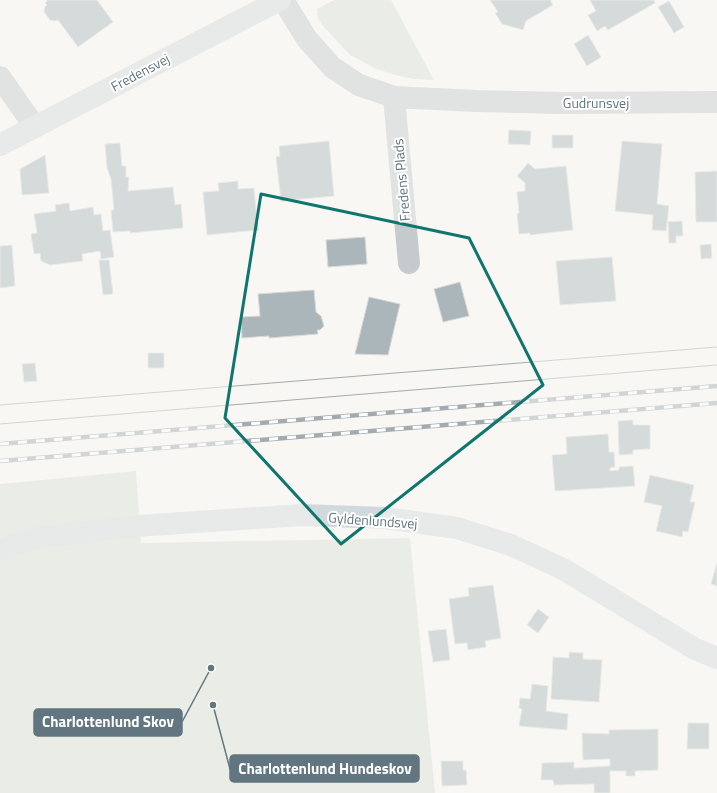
<svg xmlns="http://www.w3.org/2000/svg" width="717" height="793" font-family="'Titillium Web',sans-serif">
  <style>
    .green { fill: #dae0d5 }
    .building { fill: #abb6ba; stroke: #d9d9d7 }
    .lines { fill: none; stroke-linecap: round; stroke-linejoin: round }
    .street { stroke: #c5cacc; stroke-width: 22 }
    .secondary { stroke: #d2d9dc; stroke-width: 22 }
    .tram { stroke: #a3abb0; stroke-width: 1 }
    .rail-casing { stroke: #a3abb0; stroke-width: 4.5 }
    .rail { stroke: #fff; stroke-width: 3; stroke-dasharray: 9; stroke-linecap: butt }
    .marked { fill: none; stroke: #0f766e; stroke-width: 3; stroke-linejoin: round }
    .labels { text-anchor: middle; dominant-baseline: central; stroke-width: 4; stroke-linejoin: round; paint-order: stroke }
    .street-label { font-size: 14px; fill: #617681; stroke: #fff }
    .leader { fill: none; stroke: #617681; stroke-width: 1.5 }
    .callout-dot { fill: #617681; stroke: #fff; stroke-width: 1.5 }
    .callout { fill: #617681; stroke: #617681; stroke-width: 1.5 }
    .callout-label { font-size: 15px; text-anchor: middle; font-weight: bold; fill: #fff }
  </style>
  <rect width="100%" height="100%" fill="#f8f7f4"/>
  <!-- green -->
  <path class="green" d="M334 0H391L434 80 413 79 395 75 374 68 350 55 322 25 318 18 317 9Z
    M136 471 141 543 410 538 435 793H0V484Z"/>
  <!-- building -->
  <path class="building" d="M46 0H97L113 22 78 47 58 20 55 21 50 20 44 12 45 7 47 5 45 3 47 1Z
    M490 0H550L553 5 526 21 523 30 502 24 495 13 498 12Z
    M590 0H654L655 3 608 30 605 26 597 31 588 15 596 11Z
    M669 1 684 27 674 33 658 7Z
    M588 35 601 57 587 66 574 44Z
    M509 130 531 131 530 145 508 144Z
    M552 135H573V148H552Z
    M329 141 334 196 281 201 276 157 280 156 279 146Z
    M622 141 662 144 657 204 669 206 666 231 652 230 653 215 615 211Z
    M120 143 122 166H126V177H129L128 191 173 187 175 205 181 204 183 228 130 233V231L113 232 111 210H114L111 179 107 168 105 144Z
    M45 155 49 193 22 195 20 169Z
    M528 163 535 169 566 166 573 230 530 235V233L519 234 517 214 519 213 517 192 525 191V183L517 176Z
    M717 171V222H696L695 172Z
    M238 181V189L254 188 258 230 207 235 203 192 219 191 218 183Z
    M69 203 70 211 93 207 94 215 101 214 103 231 110 230 114 257 101 259 100 251 82 254 83 261 50 265 41 261 40 253 34 254 31 234 37 233 34 214 56 211 55 205Z
    M682 221 683 236H676V243H669L668 222Z
    M365 237 367 264 328 267 326 240Z
    M711 244 712 258 701 259 700 245Z
    M12 245 15 286 0 288V246Z
    M612 257 616 301 560 305 556 261Z
    M99 260H109L113 294 103 295Z
    M460 282 469 316 443 322 434 289Z
    M314 290 316 312 321 316 324 326 320 330H317L318 334 269 338V336L242 338 241 317 260 316 258 294Z
    M369 297 400 304 388 355 355 354Z
    M148 353H164V368H148Z
    M35 363 37 381 24 382 22 364Z
    M633 420V425H650V449L633 450V454L619 455 618 421Z
    M608 434 609 452H614L615 467 610 468V471L619 470V467L633 466 635 486 555 491 552 455 567 454 566 437Z
    M650 475 694 485 690 502H695L688 532 683 531 682 537 656 531 662 506 644 502Z
    M717 562V586L711 584Z
    M493 585 501 638 485 641 486 647 468 650 467 643 455 644 449 599 469 596 468 588Z
    M538 609 549 617 538 633 527 625Z
    M446 629 450 660 433 662 428 631Z
    M569 652 583 653V659L602 660 599 702 551 699 553 657 569 658Z
    M532 684 548 686 546 711 568 714 567 730 519 726 522 709 519 708 520 698 530 699Z
    M688 723H709V749H687Z
    M658 729V770L635 771V776H626V771H610V793H594V784L554 785 553 780H541L542 763 574 762V768L610 766V759L583 760 582 733 609 734V730Z
    M441 761H463V770H466L467 785 442 786Z"/>
  <g class="lines">
    <!-- street -->
    <path class="street" d="M283 0 307 39 332 67 359 85 394 97 476 101 562 103 717 102
      M0 77 35 127
      M394 97 409 263"/>
    <!-- secondary -->
    <path class="secondary" d="M0 145 280 0
      M0 550 35 538 137 526 301 515 386 518 457 528 511 545 563 569 695 649 717 658"/>
    <!-- tram -->
    <path class="tram" d="M0 405 717 347
      M0 424 717 365"/>
    <!-- rail casing -->
    <g class="rail-casing">
      <path id="rail" d="M0 444 717 386
        M0 461 717 403"/>
    </g>
    <!-- rail -->
    <use href="#rail" class="rail"/>
  </g>
  <!-- marked area -->
  <path d="M0 0H717V793H0ZM261 194 469 238 543 385 341 544 225 418Z" fill="#f8f7f4" fill-opacity=".55" fill-rule="evenodd"/>
  <path class="marked" d="M261 194 469 238 543 385 341 544 225 418Z"/>
  <g class="labels">
    <!-- street labels -->
    <g class="street-label">
      <text transform="translate(140 72) rotate(-28)">Fredensvej</text>
      <text x="596" y="102">Gudrunsvej</text>
      <text transform="translate(401 180) rotate(-95)">Fredens Plads</text>
      <text transform="translate(373 520) rotate(4)">Gyldenlundsvej</text>
    </g>
  </g>
  <!-- callouts -->
  <path class="leader" d="M211 668L182 722M213 705L230 769"/>
  <g class="callout-dot">
    <circle cx="211" cy="668" r="4"/>
    <circle cx="213" cy="705" r="4"/>
  </g>
  <g class="callout">
    <rect x="34" y="709" width="148" height="27" rx="4"/>
    <rect x="230" y="755" width="189" height="27" rx="4"/>
  </g>
  <g class="callout-label">
    <text x="108" y="727">Charlottenlund Skov</text>
    <text x="325" y="774">Charlottenlund Hundeskov</text>
  </g>
</svg>
